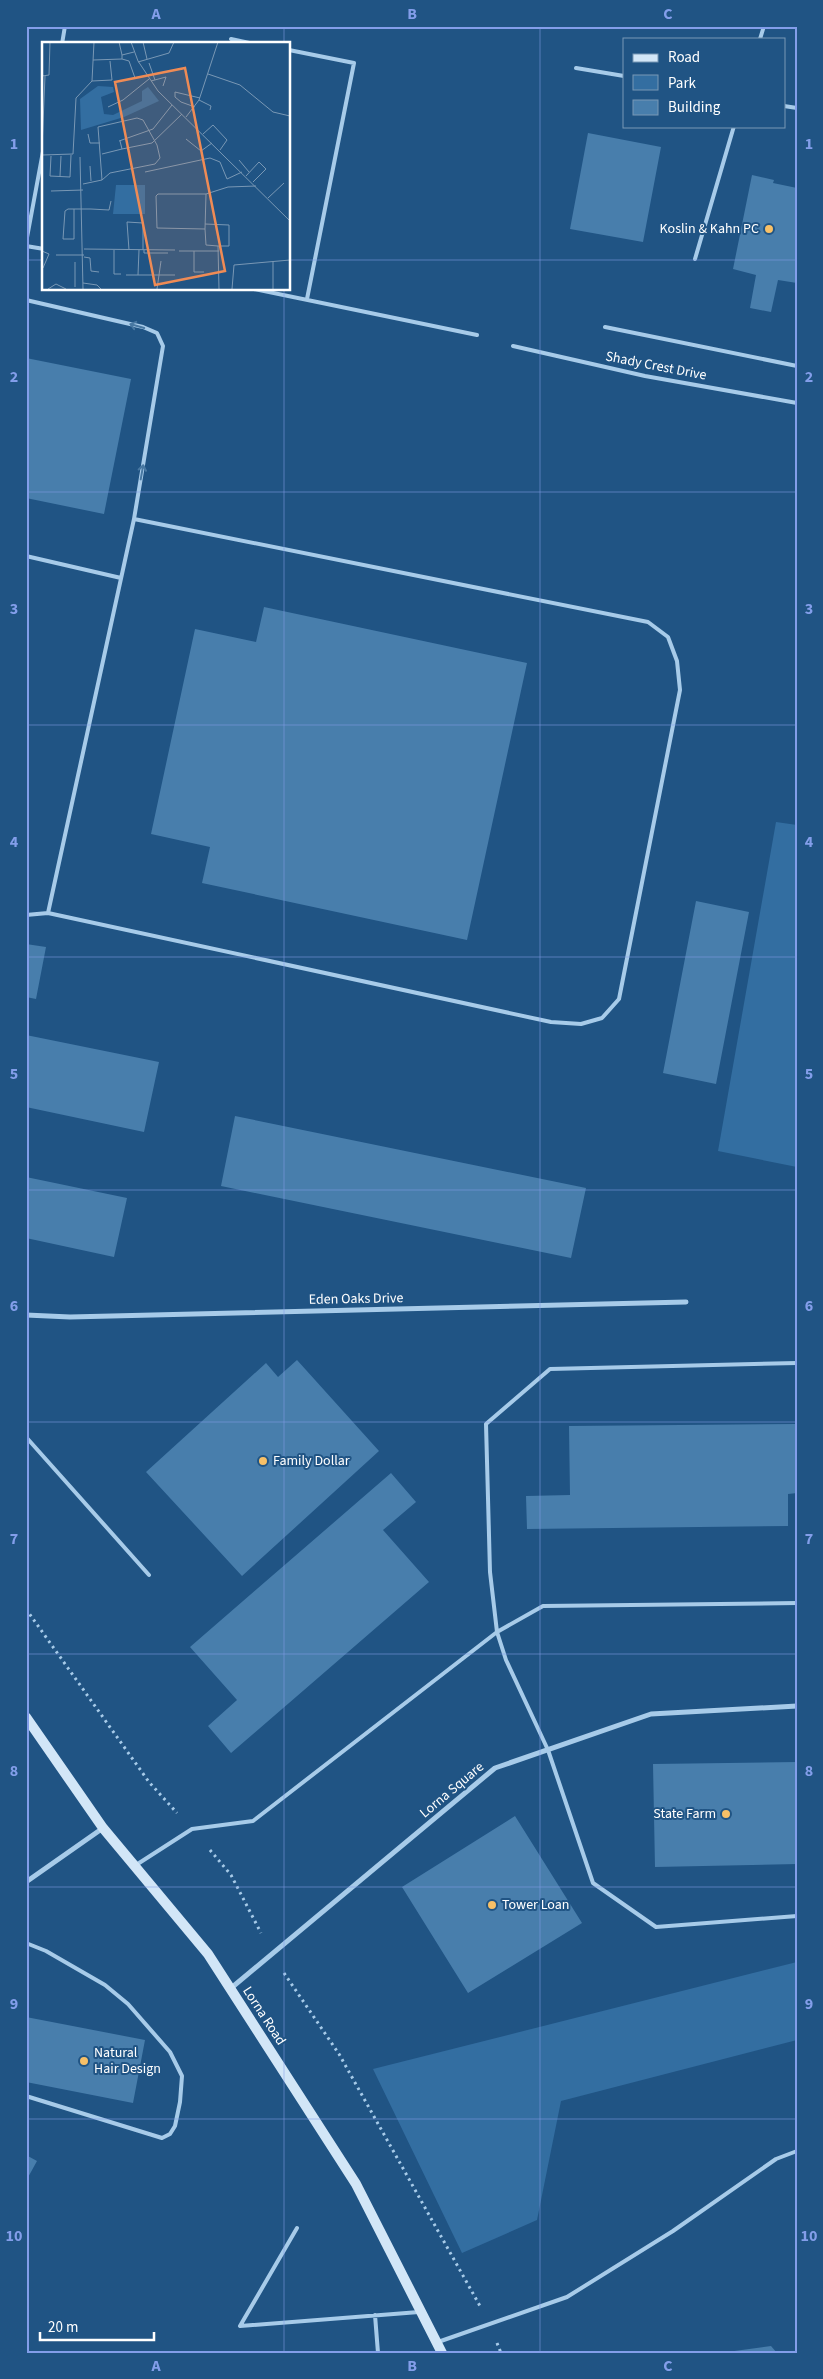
<svg xmlns="http://www.w3.org/2000/svg" width="823" height="2379" font-family="'Source Sans 3',sans-serif">
  <style>
    .green { fill: #336ea1 }
    .building { fill: #487eac }
    .lines { fill: none; stroke-linecap: round; stroke-linejoin: round }
    .path { stroke: #a7cbe9; stroke-width: 3; stroke-dasharray: 2.5 4; stroke-linecap: butt }
    .lane { stroke: #a7cbe9; stroke-width: 4 }
    .street { stroke: #a7cbe9; stroke-width: 5 }
    .secondary { stroke: #d2e6f7; stroke-width: 10 }
    .oneway { stroke: #4878a2 }
    .grid { fill: none; stroke: #839eea; stroke-width: 1; stroke-opacity: 0.55 }
    .poi-dot { fill: #f7c067; stroke: #205484; stroke-width: 2 }
    .labels { text-anchor: middle; dominant-baseline: central; stroke-width: 4; stroke-linejoin: round; paint-order: stroke }
    .poi-label { font-size: 14px; fill: #fff; stroke: #205484; text-anchor: start }
    .street-label { font-size: 14px; fill: #fff; stroke: #205484 }
    .inset-road { fill: none; stroke: #7998b5; stroke-width: 1 }
    .view { fill: #ef8b55; fill-opacity: 0.15; stroke: #ef8b55; stroke-width: 2.5 }
    .inset-edge { fill: none; stroke: #fff; stroke-width: 2.5 }
    .neatline { fill: none; stroke: #839eea; stroke-width: 2 }
    .grid-label { font-size: 16px; text-anchor: middle; font-weight: bold; fill: #839eea }
  </style>
  <rect width="100%" height="100%" fill="#205484"/>
  <!-- green -->
  <path class="green" d="M776 822 797 825V1167L718 1151Z
    M797 1962V2040L561 2101 537 2220 462 2253 373 2069Z"/>
  <!-- building -->
  <path class="building" d="M588 133 661 147 643 242 570 229Z
    M752 175 774 180 773 183 797 188V283L778 280 771 312 750 308 756 275 733 269Z
    M26 358 131 379 104 514 26 498Z
    M264 607 527 663 467 940 202 883 210 847 151 834 195 629 256 642Z
    M696 901 749 912 716 1084 663 1073Z
    M26 944 46 947 36 999 26 997Z
    M26 1035 159 1062 144 1132 26 1107Z
    M235 1116 586 1188 571 1258 221 1186Z
    M26 1177 127 1198 114 1257 26 1238Z
    M297 1360 379 1451 242 1576 146 1472 266 1363 278 1377Z
    M797 1424V1493L788 1494V1526L527 1529 526 1496 570 1495 569 1426Z
    M391 1473 416 1502 383 1530 429 1582 231 1753 208 1726 237 1700 190 1647Z
    M797 1762V1864L655 1867 653 1764Z
    M515 1816 582 1923 468 1993 402 1887Z
    M26 2017 145 2040 133 2103 26 2082Z
    M26 2155 37 2161 26 2181Z
    M771 2346 777 2353H727V2352Z"/>
  <g class="lines">
    <!-- path -->
    <path class="path" d="M26 1609 149 1782 177 1813
      M210 1850 231 1875 261 1933
      M284 1973 339 2054 480 2306
      M497 2343 501 2353"/>
    <!-- lane -->
    <path class="lane" d="M231 39 254 44
      M760 39 764 26
      M62 44 65 26
      M289 50 354 63 307 299
      M576 68 624 76
      M784 106 797 108
      M26 243 44 146
      M26 246 44 249
      M695 259 734 126
      M254 289 477 335
      M26 300 143 327 157 333 163 346 134 519
      M605 327 797 366
      M513 346 645 376 797 403
      M26 556 121 578
      M26 915 48 913 551 1022 581 1024 602 1018 619 999 680 690 677 661 668 637 648 622 134 519 48 913
      M797 1363 550 1369 486 1424 490 1572 497 1632 506 1660 548 1750 593 1883 656 1927 797 1916
      M26 1437 149 1575
      M136 1865 192 1829 253 1821 497 1632 543 1606 797 1603
      M26 1943 46 1951 105 1985 128 2004 170 2052 182 2076 180 2102 175 2126 170 2134 162 2138 26 2096
      M297 2228 240 2326 419 2312
      M375 2315 378 2353
      M438 2342 567 2297 673 2231 776 2159 797 2151"/>
    <!-- street -->
    <path class="street" d="M26 1315 70 1317 686 1302
      M26 1882 103 1828
      M230 1989 495 1768 651 1714 797 1706"/>
    <!-- secondary -->
    <path class="secondary" d="M26 1717 103 1828 208 1954 356 2184 442 2353"/>
  </g>
  <!-- one-way arrows -->
  <defs><path id="oneway-shaft" d="M-6 0H5M1.5-3L5.5 0L1.5 3" fill="none" stroke-width="1.6" stroke-linecap="round" stroke-linejoin="round" transform="scale(1.25)"/></defs>
  <g class="oneway">
    <use href="#oneway-shaft" transform="translate(137 326) rotate(-164)"/>
    <use href="#oneway-shaft" transform="translate(142 472) rotate(-80)"/>
  </g>
  <!-- grid -->
  <path class="grid" d="M284 26V44M540 26V2353M26 260H44M289 260H797M284 289V2353M26 492H797M26 725H797M26 957H797M26 1190H797M26 1422H797M26 1654H797M26 1887H797M26 2119H797"/>
  <!-- markers -->
  <g class="poi-dot">
    <circle cx="769" cy="229" r="5"/>
    <circle cx="263" cy="1461" r="5"/>
    <circle cx="726" cy="1814" r="5"/>
    <circle cx="492" cy="1905" r="5"/>
    <circle cx="84" cy="2061" r="5"/>
  </g>
  <g class="labels">
    <!-- poi labels -->
    <g class="poi-label">
      <text x="759" y="229" text-anchor="end">Koslin &amp; Kahn PC</text>
      <text x="273" y="1461">Family Dollar</text>
      <text x="716" y="1814" text-anchor="end">State Farm</text>
      <text x="502" y="1905">Tower Loan</text>
      <text x="94" y="2053">Natural<tspan x="94" dy="16">Hair Design</tspan></text>
    </g>
    <!-- street labels -->
    <g class="street-label">
      <text transform="translate(656 366) rotate(11)">Shady Crest Drive</text>
      <text transform="translate(356 1299) rotate(-1)">Eden Oaks Drive</text>
      <text transform="translate(452 1790) rotate(-40)">Lorna Square</text>
      <text transform="translate(264 2016) rotate(57)">Lorna Road</text>
    </g>
  </g>
  <!-- overview -->
  <g transform="translate(42 42)">
    <rect width="248" height="248" fill="#205484"/>
    <path d="M56 44 71 45 72 50 59 55 62 72 71 73 100 59V49L106 45 117 59 82 75 39 88 38 57ZM74 143H103V172H71Z" fill="#336ea1"/>
    <path class="inset-road" d="M77 0 80 13 92 10M89 0 96 19 116 49 248 179M101 0 105 17M80 17 87 19 93 36M51 18 80 17V13M96 20 127 11 132 0M107 21 113 38M166 32 198 43 231 70 248 74M0 34 7 33 8 0M50 39 70 38 68 19M109 39 124 35 121 44M157 58 169 64 168 68M66 65 81 58 107 37M153 65 139 60 133 55V50L158 56M144 75 157 58 176 0M46 92 48 101H58M161 92 171 83 185 98 178 108M144 97 159 109 170 101M77 99 111 87 130 63M78 99 80 107 110 101 140 72M0 106 3 34M60 112 80 107M0 113 31 112 34 56 50 39 52 0M9 114 8 134 28 135 29 113M38 115 41 247M197 118 207 130M48 124 49 139M103 130 168 116 178 120 185 137 200 130M18 134 19 114M204 134 217 120 224 127 211 140M41 142 60 138 68 131 113 122 118 116 115 103 101 78 95 76 56 85 60 138M9 149 41 148M164 152 163 187 115 186 114 154 116 152H164L186 145 214 144M226 156 242 141M32 167V197H21L23 169 26 167H49L67 168 69 159M163 182 187 183V204H176M163 187 164 203 176 204 177 247M42 207 133 208M72 208V232H79M87 208 85 180 101 181V208M102 208V211H126M0 209 7 212 1 226M137 209H177M152 209V230H162M14 213H42M42 215 48 216 49 229 57 230M231 219V247M84 233H133M96 233 97 208M41 241 55 243 59 247M33 245V220M6 247 14 242 24 247M115 247 119 219M190 247 192 223 248 218"/>
    <path class="view" d="M143 26 183 229 113 243 73 40Z"/>
    <rect width="248" height="248" class="inset-edge"/>
  </g>
  <!-- border -->
  <rect width="823" height="2379" fill="none" stroke="#205484" stroke-width="55"/>
  <!-- legend -->
  <rect x="623" y="38" width="162" height="90" fill="#205484" stroke="#7998b5"/>
  <rect x="633" y="54" width="25" height="8" fill="#d2e6f7" stroke="#7998b5"/>
  <text x="668" y="62" font-size="15" fill="#ffffff">Road</text>
  <rect x="633" y="75" width="25" height="15" fill="#336ea1" stroke="#7998b5"/>
  <text x="668" y="88" font-size="15" fill="#ffffff">Park</text>
  <rect x="633" y="100" width="25" height="15" fill="#487eac" stroke="#7998b5"/>
  <text x="668" y="112" font-size="15" fill="#ffffff">Building</text>
  <!-- scale -->
  <path d="M40 2332v8h114v-8" fill="none" stroke="#ffffff" stroke-width="2.5"/>
  <text x="48" y="2332" font-size="15" fill="#ffffff" stroke="#205484" stroke-width="4" paint-order="stroke">20 m</text>
  <rect x="28" y="28" width="768" height="2324" class="neatline"/>
  <g class="grid-label">
    <text x="156" y="19">A</text>
    <text x="412" y="19">B</text>
    <text x="668" y="19">C</text>
    <text x="14" y="149">1</text>
    <text x="809" y="149">1</text>
    <text x="14" y="382">2</text>
    <text x="809" y="382">2</text>
    <text x="14" y="614">3</text>
    <text x="809" y="614">3</text>
    <text x="14" y="847">4</text>
    <text x="809" y="847">4</text>
    <text x="14" y="1079">5</text>
    <text x="809" y="1079">5</text>
    <text x="14" y="1311">6</text>
    <text x="809" y="1311">6</text>
    <text x="14" y="1544">7</text>
    <text x="809" y="1544">7</text>
    <text x="14" y="1776">8</text>
    <text x="809" y="1776">8</text>
    <text x="14" y="2009">9</text>
    <text x="809" y="2009">9</text>
    <text x="14" y="2241">10</text>
    <text x="809" y="2241">10</text>
    <text x="156" y="2371">A</text>
    <text x="412" y="2371">B</text>
    <text x="668" y="2371">C</text>
  </g>
</svg>
